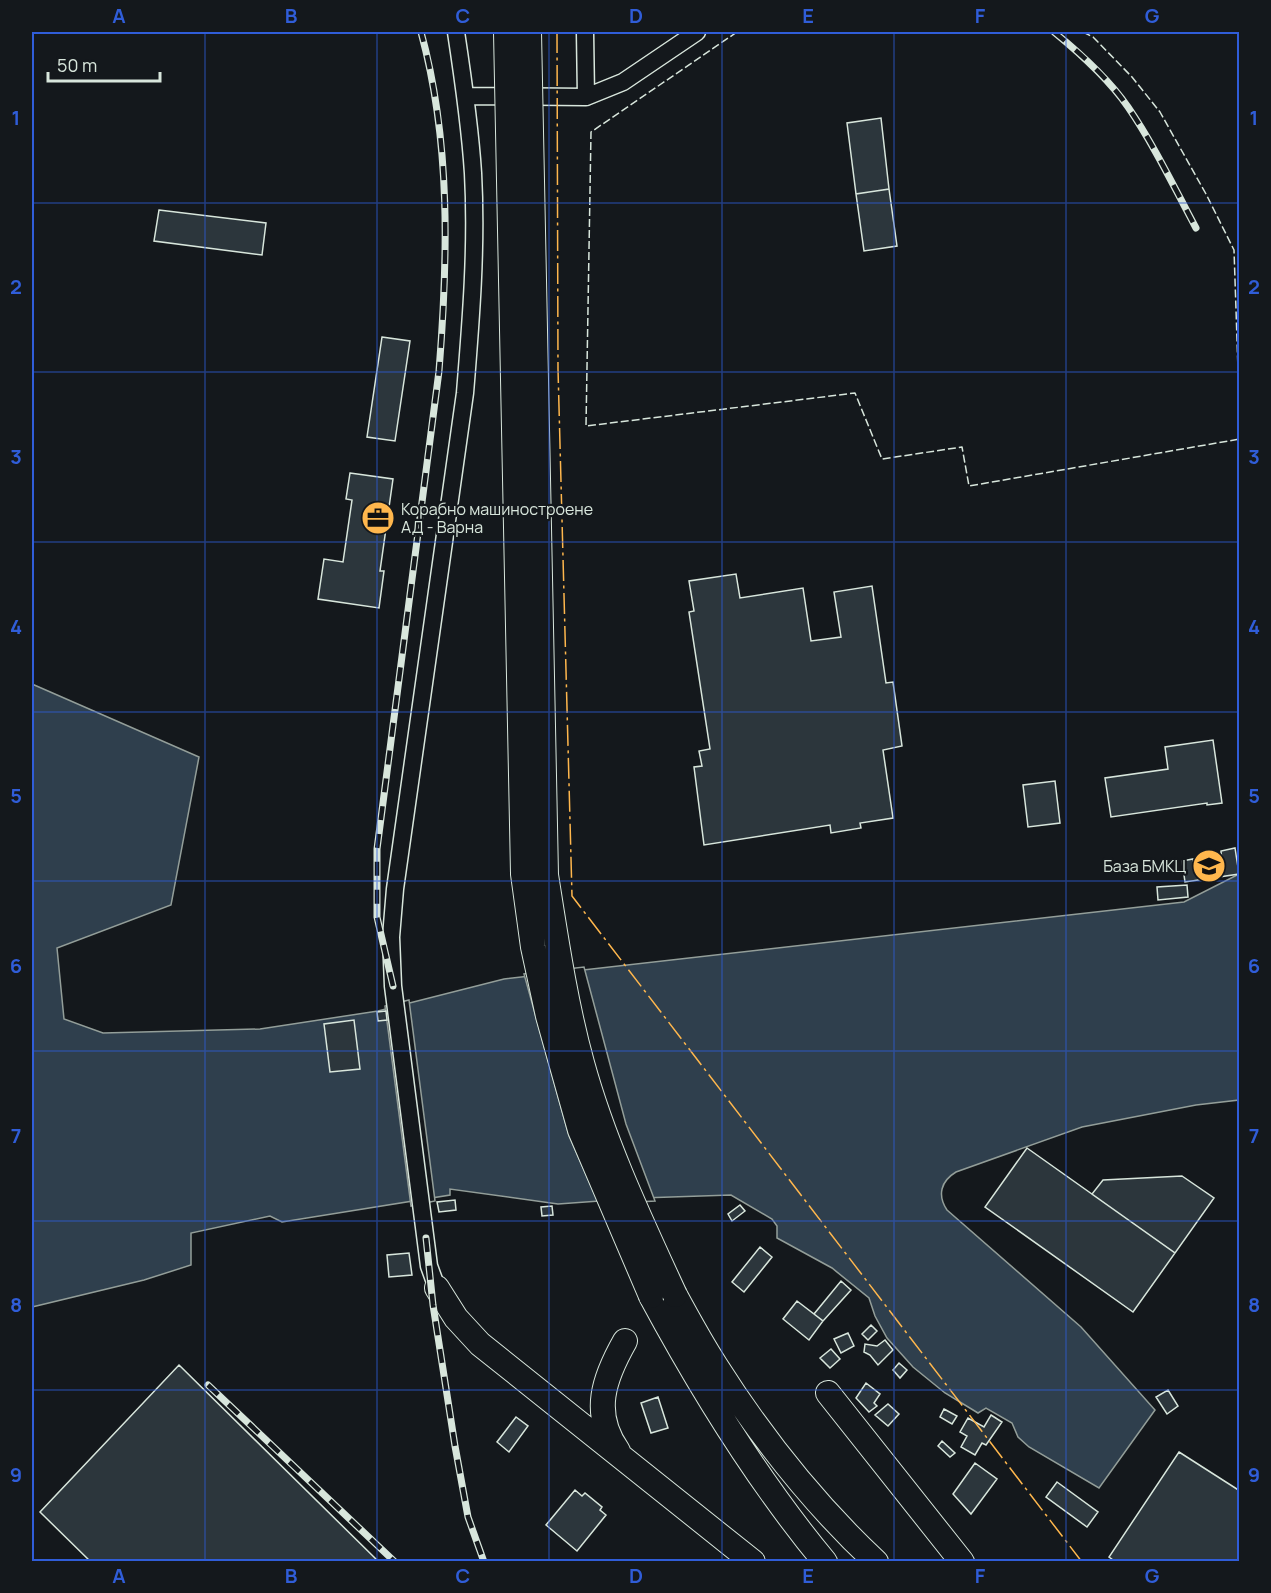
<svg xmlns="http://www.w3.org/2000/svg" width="1271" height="1593" font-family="Manrope,sans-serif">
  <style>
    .water { fill: #2f3f4d; stroke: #939e99; stroke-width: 1.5 }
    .pier { fill: #14181c; stroke: #939e99; stroke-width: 1.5 }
    .building { fill: #2c363c; stroke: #d8e6dc; stroke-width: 1.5 }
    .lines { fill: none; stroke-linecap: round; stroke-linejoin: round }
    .minor-casing { stroke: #d8e6dc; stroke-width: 19 }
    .highway-casing { stroke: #d8e6dc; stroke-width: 26 }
    .minor { stroke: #14181c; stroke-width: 16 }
    .highway { stroke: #14181c; stroke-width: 24 }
    .rail-casing { stroke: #d8e6dc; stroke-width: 7 }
    .rail { stroke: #14181c; stroke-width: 4.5; stroke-dasharray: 14; stroke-linecap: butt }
    .highway-bridge-casing { stroke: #d8e6dc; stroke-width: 26; stroke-linecap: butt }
    .highway-bridge { stroke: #14181c; stroke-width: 24 }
    .fence { stroke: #d8e6dc; stroke-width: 1.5; stroke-dasharray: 8 3; stroke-linecap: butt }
    .power { stroke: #ffb74d; stroke-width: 1.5; stroke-dasharray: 21 4.5 3 4.5; stroke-linecap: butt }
    .grid { fill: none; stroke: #305dd8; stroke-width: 1.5; stroke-opacity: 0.55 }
    .labels { text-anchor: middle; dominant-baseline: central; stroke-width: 4.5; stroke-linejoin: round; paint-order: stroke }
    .poi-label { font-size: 16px; fill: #d8e6dc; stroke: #14181c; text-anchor: start }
    .neatline { fill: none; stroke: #305dd8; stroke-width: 2 }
    .grid-label { font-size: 20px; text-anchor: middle; font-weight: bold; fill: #305dd8 }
  </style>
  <rect width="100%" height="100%" fill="#14181c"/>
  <!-- water -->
  <path class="water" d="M32 684 199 757 171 905 57 948 64 1019 103 1033 260 1029 378 1011 504 979 1184 902 1239 874V1100L1196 1105 1082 1127 956 1172C941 1181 937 1195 947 1210L1081 1327 1155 1410 1099 1488 1029 1447 1018 1437 1012 1423 986 1408 978 1413 945 1393 913 1367 887 1338 875 1316 869 1298 832 1268 777 1238V1226L772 1219 731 1195 641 1198 558 1204 450 1189V1195L282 1222 270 1216 191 1233V1265L144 1280 32 1307Z"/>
  <!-- pier -->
  <path class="pier" d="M584 967 626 1124 655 1201 599 1204 569 1136 524 974Z
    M409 1000 435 1201 411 1206 385 1006Z"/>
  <!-- building -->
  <path class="building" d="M881 118 889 189 856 194 847 123Z
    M889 189 897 246 864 251 856 194Z
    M159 210 266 223 262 255 154 241Z
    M382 337 410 341 395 441 367 437Z
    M350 473 393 479 380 571H384L379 608 318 599 324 559 343 562 352 500 346 499Z
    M736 574 740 598 803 588 811 641 841 637 834 592 872 586 886 683 893 682 902 746 883 750 893 818 860 823 861 828 831 833 830 825 704 845 694 767 702 766 699 751 710 749 689 612 694 611 689 581Z
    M1213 740 1222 803 1207 805V803L1111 817 1105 778 1168 769 1165 747Z
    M1055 781 1060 823 1028 827 1023 785Z
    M1235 848 1239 874 1185 882 1182 861 1193 859 1194 866 1222 862 1221 851Z
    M1187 885 1188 897 1158 900 1157 887Z
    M386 1011 387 1020 378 1021 377 1012Z
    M354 1020 360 1069 330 1072 324 1024Z
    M1027 1148 1175 1253 1133 1312 985 1207Z
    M1182 1176 1214 1198 1175 1253 1092 1194 1103 1180Z
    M455 1200 456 1210 439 1212 437 1202Z
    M740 1205 745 1211 732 1221 728 1214Z
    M552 1206 553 1215 542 1216 541 1207Z
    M760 1247 772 1257 744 1292 732 1282Z
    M409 1253 412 1275 389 1277 387 1255Z
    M841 1281 851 1290 823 1321 814 1314Z
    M797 1301 823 1321 809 1340 783 1319Z
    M871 1325 877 1331 868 1340 862 1334Z
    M848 1333 854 1346 841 1353 834 1339Z
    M885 1340 893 1350 878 1365 870 1355 864 1352 865 1344 877 1346Z
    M831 1349 840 1359 830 1368 820 1358Z
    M899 1363 907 1370 900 1378 893 1370Z
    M179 1365 379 1562H91L40 1512Z
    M866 1383 880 1394 874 1403 877 1406 869 1412 856 1398Z
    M1168 1390 1178 1406 1167 1414 1156 1397Z
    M658 1397 668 1428 651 1433 641 1403Z
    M888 1404 899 1414 888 1426 875 1415Z
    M944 1409 957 1416 952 1424 940 1417Z
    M991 1415 1002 1422 986 1445 982 1443 975 1455 961 1447 967 1436 960 1432 968 1418 984 1427Z
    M516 1417 528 1426 509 1452 497 1442Z
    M942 1441 955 1453 950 1457 938 1446Z
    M1179 1452 1240 1491V1562H1116L1109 1557Z
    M975 1463 997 1479 971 1514 953 1494Z
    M1057 1482 1098 1512 1087 1527 1046 1497Z
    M575 1490 582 1496 585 1493 602 1507 600 1510 606 1515 577 1551 546 1525Z"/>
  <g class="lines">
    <!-- minor casing -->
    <g class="minor-casing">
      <path id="minor" d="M585 32 586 97
        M465 96 586 97 623 82 697 32
        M437 1288 429 1266 393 986 391 937 395 889 465 393C471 320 477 246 473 173 470 126 463 78 456 32"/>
    </g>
    <!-- highway casing -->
    <g class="highway-casing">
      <path id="highway" d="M437 1288 456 1318 480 1344 753 1562
        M675 1295C688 1319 701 1343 716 1366 761 1437 815 1505 876 1562
        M651 1296C701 1389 757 1480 825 1562
        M828 1393 962 1562
        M618 1451C591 1413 604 1378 625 1341"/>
    </g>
    <!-- minor -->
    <use href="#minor" class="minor"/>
    <!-- highway -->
    <use href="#highway" class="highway"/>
    <!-- rail casing -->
    <g class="rail-casing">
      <path id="rail" d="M1054 32C1081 54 1108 78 1128 107 1154 145 1174 187 1196 228
        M393 986 377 917V849L439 371C448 258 451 142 421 32
        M426 1238 433 1305 455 1446 468 1517 484 1562
        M208 1385 395 1562"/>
    </g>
    <!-- rail -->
    <use href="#rail" class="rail"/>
    <!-- highway-bridge casing -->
    <g class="highway-bridge-casing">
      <path id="highway-bridge" d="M506 32 523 874 533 947 548 1016 580 1130 651 1296
        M529 32 546 875C556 938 565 1001 582 1063 604 1143 640 1219 675 1295"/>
    </g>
    <!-- highway-bridge -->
    <use href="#highway-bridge" class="highway-bridge"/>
    <!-- fence -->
    <path class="fence" d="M737 32 591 132 586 426 855 393 882 459 962 447 969 486 1240 439
      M1083 32 1093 37 1132 77 1160 112 1206 194 1234 250 1240 429"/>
    <!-- power -->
    <path class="power" d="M557 32 558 369 572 896 1082 1562"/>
  </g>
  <!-- grid -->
  <path class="grid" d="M205 32V1562M377 32V1562M549 32V1562M722 32V1562M894 32V1562M1066 32V1562M32 203H1240M32 372H1240M32 542H1240M32 712H1240M32 881H1240M32 1051H1240M32 1221H1240M32 1390H1240"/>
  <!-- icons -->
  <defs>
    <g id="office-disc" transform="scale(1.725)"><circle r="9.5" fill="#ffb74d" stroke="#14181c"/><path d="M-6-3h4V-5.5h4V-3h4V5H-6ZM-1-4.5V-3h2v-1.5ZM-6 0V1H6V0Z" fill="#111"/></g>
    <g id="university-disc" transform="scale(1.725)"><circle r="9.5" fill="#ffb74d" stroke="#14181c"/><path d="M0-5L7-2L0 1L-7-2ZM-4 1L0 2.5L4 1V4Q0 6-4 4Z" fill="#111"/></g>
  </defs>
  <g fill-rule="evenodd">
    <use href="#office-disc" x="378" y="518"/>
    <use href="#university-disc" x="1209" y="866"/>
  </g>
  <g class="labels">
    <!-- poi labels -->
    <g class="poi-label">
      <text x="401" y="509">Корабно машиностроене<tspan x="401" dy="18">АД - Варна</tspan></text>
      <text x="1186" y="866" text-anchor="end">База БМКЦ</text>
    </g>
  </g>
  <!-- border -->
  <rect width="1271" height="1593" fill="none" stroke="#14181c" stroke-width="66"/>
  <!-- scale -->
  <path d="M48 72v9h112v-9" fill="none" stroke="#d8e6dc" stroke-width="3"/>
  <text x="57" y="72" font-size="18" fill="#d8e6dc" stroke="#14181c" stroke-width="4.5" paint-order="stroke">50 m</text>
  <rect x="33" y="33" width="1205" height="1527" class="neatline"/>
  <g class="grid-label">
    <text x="119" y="23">A</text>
    <text x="291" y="23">B</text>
    <text x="463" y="23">C</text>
    <text x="636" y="23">D</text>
    <text x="808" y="23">E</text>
    <text x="980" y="23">F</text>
    <text x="1152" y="23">G</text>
    <text x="16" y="125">1</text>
    <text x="1254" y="125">1</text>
    <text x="16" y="294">2</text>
    <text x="1254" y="294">2</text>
    <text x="16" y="464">3</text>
    <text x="1254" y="464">3</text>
    <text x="16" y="634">4</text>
    <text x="1254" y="634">4</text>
    <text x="16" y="803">5</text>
    <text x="1254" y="803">5</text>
    <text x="16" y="973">6</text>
    <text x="1254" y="973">6</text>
    <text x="16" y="1143">7</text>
    <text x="1254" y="1143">7</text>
    <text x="16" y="1312">8</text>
    <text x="1254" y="1312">8</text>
    <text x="16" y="1482">9</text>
    <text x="1254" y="1482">9</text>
    <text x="119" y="1583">A</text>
    <text x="291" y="1583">B</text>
    <text x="463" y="1583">C</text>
    <text x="636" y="1583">D</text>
    <text x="808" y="1583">E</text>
    <text x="980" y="1583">F</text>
    <text x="1152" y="1583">G</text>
  </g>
</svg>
